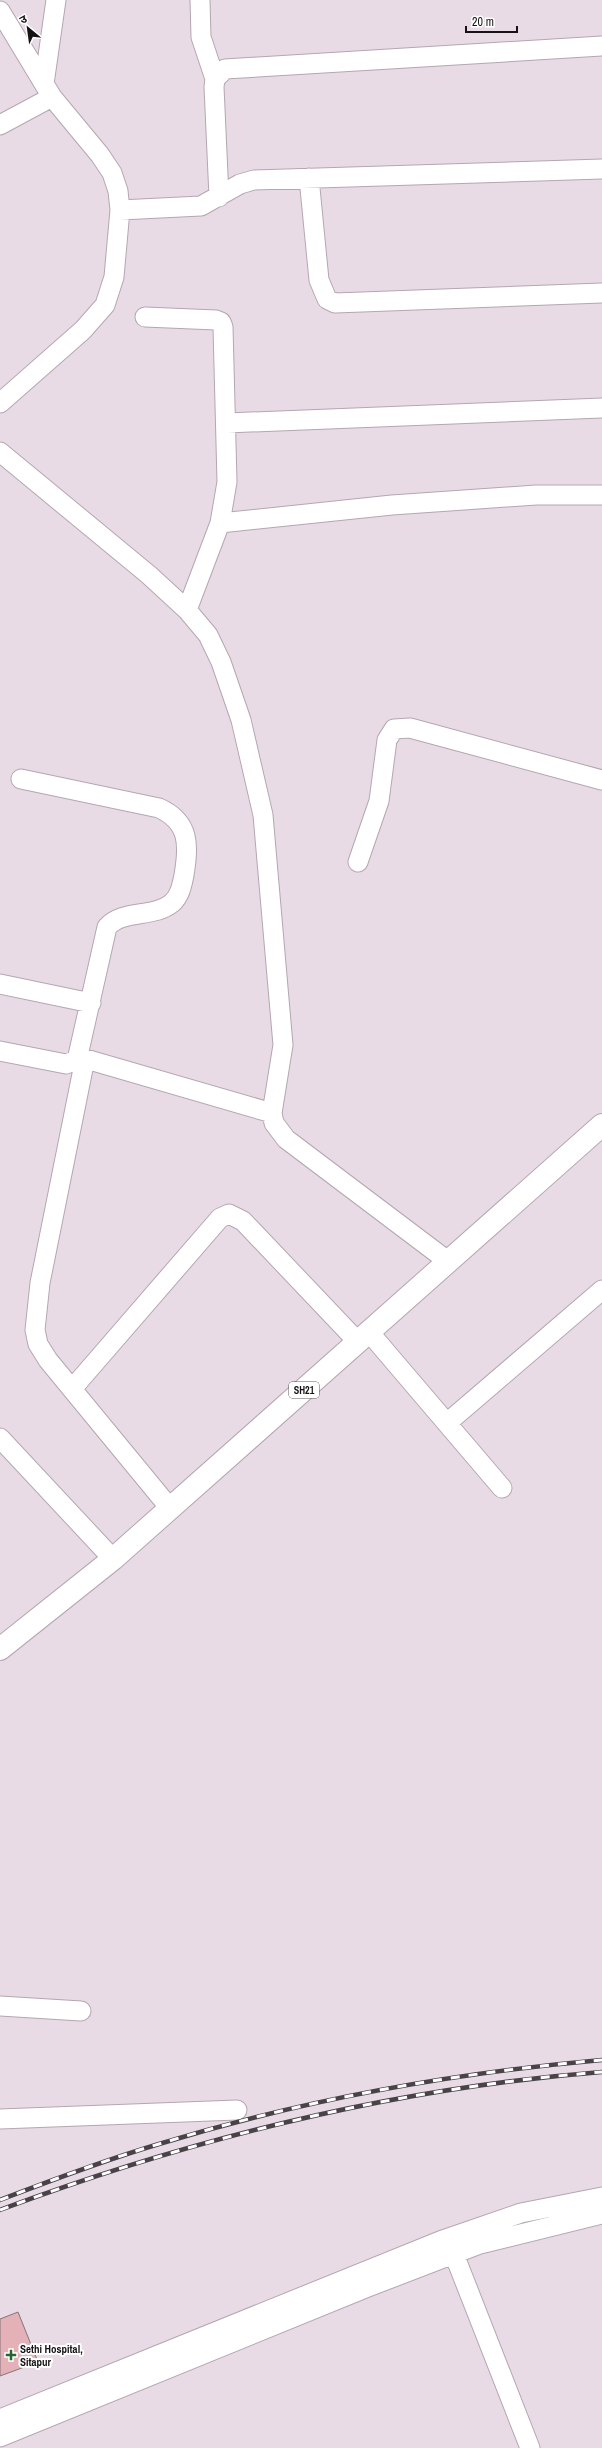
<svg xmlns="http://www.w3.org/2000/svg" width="602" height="2448" font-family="'Archivo Narrow','Noto Sans Devanagari',sans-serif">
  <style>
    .building { fill: #e4b1b8; stroke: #847577 }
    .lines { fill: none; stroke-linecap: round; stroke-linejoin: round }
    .minor-casing { stroke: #b4a7b0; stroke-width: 21 }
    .major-casing { stroke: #b4a7b0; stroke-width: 24 }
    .minor { stroke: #fff; stroke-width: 19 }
    .major { stroke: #fff; stroke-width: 22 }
    .rail-casing { stroke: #494348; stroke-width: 4.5 }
    .rail { stroke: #fff; stroke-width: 3; stroke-dasharray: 9; stroke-linecap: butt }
    .poi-dot { fill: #26652e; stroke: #fff; stroke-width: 1.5 }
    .labels { text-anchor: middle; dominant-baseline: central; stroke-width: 4; stroke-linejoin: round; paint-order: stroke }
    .shield { fill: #fff; stroke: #5b585a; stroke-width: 1 }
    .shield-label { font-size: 10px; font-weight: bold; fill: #151114 }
    .poi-label { font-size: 11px; font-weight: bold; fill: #151114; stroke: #fff; text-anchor: start }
  </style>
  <rect width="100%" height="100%" fill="#e8dbe5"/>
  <!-- building -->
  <path class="building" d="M18 2312 38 2362 0 2376V2319Z"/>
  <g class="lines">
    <!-- minor casing -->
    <g class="minor-casing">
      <path id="minor" d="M200 0 201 37 215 79
        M0 11 52 97 100 155 112 173 118 191 120 210 114 277 105 305 83 330 0 403
        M44 84 56 0
        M0 125 52 97
        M309 178 319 280 327 299 335 303 602 293
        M219 197 214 87 215 79 225 69 602 46
        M120 210 201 206 240 184 254 180 602 169
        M145 317 216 320 221 322 223 327 227 482 220 523 187 610
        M227 423 602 408
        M0 452 149 575 187 610 208 635 221 662 241 720 263 815 283 1045 272 1113 274 1123 286 1139 449 1262
        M220 523 392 505 536 495H602
        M358 862 379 801 387 740 394 729 410 728 602 780
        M0 984 91 1003
        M0 1051 66 1064 77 1060 107 927C123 909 154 918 172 903 180 896 182 885 184 875 189 846 190 822 159 808L21 779
        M79 1057 272 1113
        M85 1059 40 1283 35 1330 38 1344 48 1360 169 1507
        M369 1332 502 1488
        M72 1389 220 1218 229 1214 243 1221 358 1342
        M447 1423 602 1290
        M0 1438 113 1559
        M0 2006 81 2011
        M0 2119 237 2110
        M454 2254 530 2448
        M0 2419 440 2241 521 2213 602 2197
        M0 2437 368 2287 480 2244 602 2214"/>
    </g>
    <!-- major casing -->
    <g class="major-casing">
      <path id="major" d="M0 1649 113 1559 602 1125"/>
    </g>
    <!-- minor -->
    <use href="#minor" class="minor"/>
    <!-- major -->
    <use href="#major" class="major"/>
    <!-- rail casing -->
    <g class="rail-casing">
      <path id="rail" d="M0 2200C52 2180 105 2160 159 2144 303 2100 452 2073 602 2060
        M0 2210C193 2138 396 2088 602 2072"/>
    </g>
    <!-- rail -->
    <use href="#rail" class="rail"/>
  </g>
  <!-- markers -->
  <path class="poi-dot" d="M9 2349h4v4h4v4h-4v4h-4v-4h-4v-4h4z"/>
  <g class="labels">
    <!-- shield labels -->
    <rect class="shield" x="289" y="1382" width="30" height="16" rx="3"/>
    <g class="shield-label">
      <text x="304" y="1390">SH21</text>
    </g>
    <!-- poi labels -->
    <g class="poi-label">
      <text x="20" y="2349">Sethi Hospital,<tspan x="20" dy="13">Sitapur</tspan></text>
    </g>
  </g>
  <!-- north arrow -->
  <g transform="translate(28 28) rotate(331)" stroke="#ffffff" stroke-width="3" paint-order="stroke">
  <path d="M0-3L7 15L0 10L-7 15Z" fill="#151114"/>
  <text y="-6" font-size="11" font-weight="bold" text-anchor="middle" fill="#151114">उ</text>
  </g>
  <!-- scale -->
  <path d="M466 26v6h51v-6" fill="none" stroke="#151114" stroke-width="2"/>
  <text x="472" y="26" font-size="12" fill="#151114" stroke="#ffffff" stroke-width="3" paint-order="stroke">20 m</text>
</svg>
